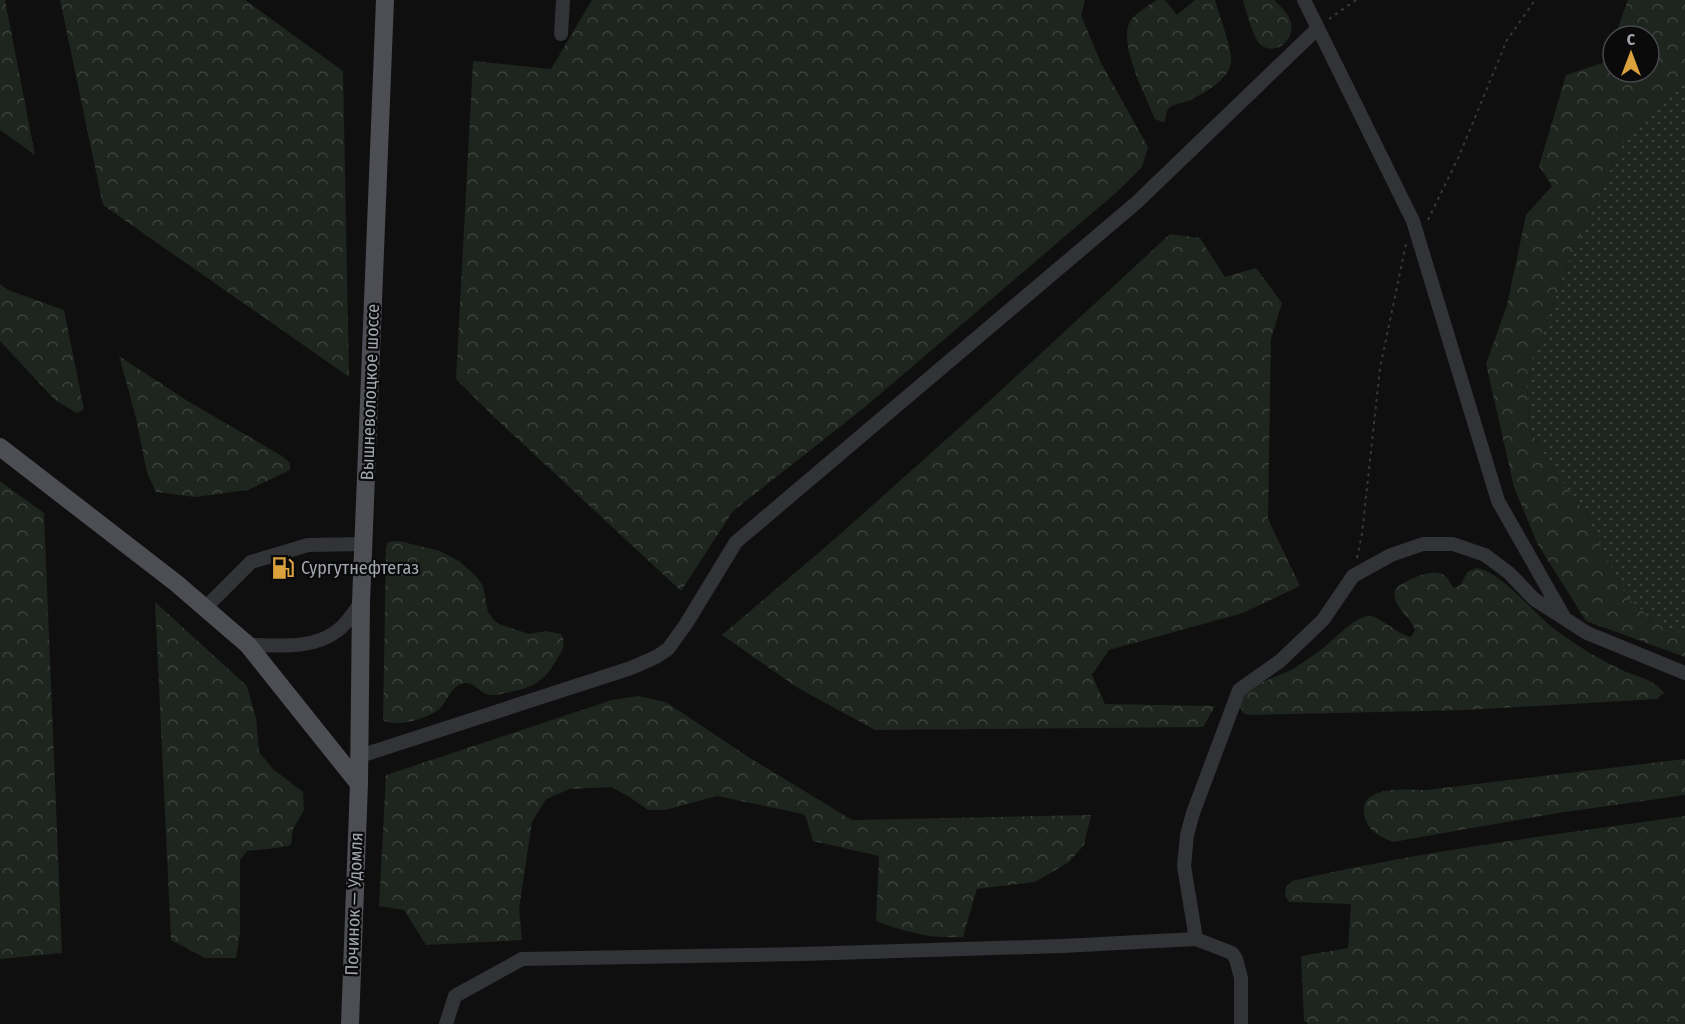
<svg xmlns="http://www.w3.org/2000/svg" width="1685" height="1024" font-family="'Fira Sans Condensed',sans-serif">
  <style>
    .green { fill: url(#green-dots) }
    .forest { fill: url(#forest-crowns) }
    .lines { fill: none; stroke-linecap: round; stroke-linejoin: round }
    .path { stroke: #36383b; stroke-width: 2; stroke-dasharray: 3 4.5; stroke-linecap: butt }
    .minor { stroke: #323336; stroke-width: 14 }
    .major { stroke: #4d4e53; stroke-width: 18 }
    .labels { text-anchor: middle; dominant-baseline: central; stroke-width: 4.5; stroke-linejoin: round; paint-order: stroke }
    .street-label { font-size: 18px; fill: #a2a6af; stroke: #0a0a0b }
    .poi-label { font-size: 18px; fill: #a2a6af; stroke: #0a0a0b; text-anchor: start }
  </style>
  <defs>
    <pattern id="green-dots" width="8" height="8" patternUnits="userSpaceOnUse" patternTransform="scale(1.5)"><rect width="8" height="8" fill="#1e241e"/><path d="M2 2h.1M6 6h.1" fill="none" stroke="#3c413c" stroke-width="1.8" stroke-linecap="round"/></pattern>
    <pattern id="forest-crowns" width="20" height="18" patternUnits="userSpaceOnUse" patternTransform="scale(1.5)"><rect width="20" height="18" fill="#1e241e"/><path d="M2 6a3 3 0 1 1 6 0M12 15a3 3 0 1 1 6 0" fill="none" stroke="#3c413c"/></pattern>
  </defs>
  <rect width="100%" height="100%" fill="#0f0f10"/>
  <!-- green -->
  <path class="green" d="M1685 79V636L1656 623 1626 596 1598 541 1587 515 1551 466 1529 427 1527 384 1532 362 1570 258 1626 136 1672 87Z"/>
  <!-- forest -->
  <path class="forest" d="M0 0H5L35 155 0 130Z
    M60 0H245L343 71 349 377 103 205Z
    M592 0H1085L1081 15 1100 61 1148 147 1142 167 1118 191 865 407 733 511 681 591 495 418 456 379 473 61 551 69Z
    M1157 0H1165L1177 15 1195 0H1215C1219 16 1233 49 1231 63 1228 81 1202 95 1187 101 1181 104 1174 103 1169 108 1166 111 1166 117 1165 121L1162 122 1155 119C1147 98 1116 41 1131 20 1137 12 1149 5 1157 0Z
    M1243 0H1274C1281 7 1289 14 1291 23 1295 40 1276 56 1261 45 1253 39 1246 10 1243 0Z
    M1628 0H1685V79L1672 87 1626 136 1570 258 1532 362 1527 384 1529 427 1551 466 1587 515 1598 541 1626 596 1656 623 1685 636V657L1586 621 1537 543 1514 487 1486 364 1507 305 1526 215 1552 186 1539 166 1566 75 1605 62 1613 41V72H1649V36H1615Z
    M1170 234 1200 238 1225 277 1256 268 1282 303 1271 339 1268 519 1300 586 1243 613 1109 650 1092 675 1105 704 1215 706 1203 727 875 730 798 688 722 635 837 537 997 394Z
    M0 284 8 290 64 310 84 409 77 413 55 400 0 341Z
    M119 356 186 400 282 456 290 463V470L248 490 195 497 156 492 147 473 136 418Z
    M0 481 44 513 62 953 0 959Z
    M399 541 440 551 459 561 477 577 483 586 488 612 494 620 499 624 529 634 546 631 561 634C567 644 562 651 557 659 544 682 534 687 510 692 503 693 495 697 487 694 477 691 472 678 459 685 449 690 447 702 439 709 428 719 394 728 383 720L386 547 388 542Z
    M1476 568C1501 570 1537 618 1560 633 1579 647 1602 661 1624 671 1640 678 1652 678 1664 693L1657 699 1467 710 1252 715 1244 714 1240 707V700C1251 684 1274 678 1291 670 1300 665 1309 658 1318 652 1330 644 1355 615 1370 616 1381 617 1397 634 1411 637L1415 630C1410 615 1391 607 1395 589 1404 581 1434 566 1445 576 1449 579 1451 585 1454 588L1461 585 1467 572Z
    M155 602 247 686 256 718 259 752 273 769 303 792 304 810 293 829 291 845 277 848 247 851 240 860V933L236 958H205L171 940Z
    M638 696 666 702 750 758 852 820 1091 815 1084 845 1069 862 1035 882 977 889 963 937C932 939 905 932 876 921L879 856 813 841 806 818 803 814 717 796 665 810H648L631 798 611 787 570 789 546 799 532 822 519 909 522 940 426 945 404 910 379 906 386 775 612 700Z
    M1685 759V795L1558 813 1393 842C1379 836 1367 831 1364 814 1360 784 1408 790 1426 790Z
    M1685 816V1024H1308L1304 1021 1301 956 1348 948 1351 904 1289 902 1285 896 1286 887 1292 881C1421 851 1553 835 1685 816Z"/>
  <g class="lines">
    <!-- path -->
    <path class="path" d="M1329 19 1356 0
      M1428 220 1459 156 1507 40 1535 0
      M1357 558 1362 534 1380 368 1406 244"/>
    <!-- minor -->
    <path class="minor" d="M1304 0 1413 221 1498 501 1564 617
      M561 34 563 0
      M205 608 251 562 308 545 364 544
      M248 645C277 645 312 650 337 631 347 624 354 612 361 602
      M360 756 631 668 656 657 668 649 686 624 736 542 1136 203 1318 28
      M1196 939 1184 866 1187 835 1193 813 1239 690 1280 661 1323 620 1353 576 1391 555 1423 544H1453L1485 555 1509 573 1534 599 1587 633 1685 673
      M446 1024 455 996 522 959 802 954 1062 946 1196 939 1232 953 1236 959 1241 978V1024"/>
    <!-- major -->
    <path class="major" d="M0 447 176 583 248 645 359 784
      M350 1024 359 784 361 602 385 0"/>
  </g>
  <!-- icons -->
  <defs>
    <g id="fuel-bare" transform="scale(1.8)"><path d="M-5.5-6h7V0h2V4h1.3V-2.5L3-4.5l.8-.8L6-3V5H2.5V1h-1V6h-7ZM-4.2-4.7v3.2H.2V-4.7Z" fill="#daa13d" stroke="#0a0a0b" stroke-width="2.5" paint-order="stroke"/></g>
  </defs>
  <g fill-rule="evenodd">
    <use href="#fuel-bare" x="283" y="568"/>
  </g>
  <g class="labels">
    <!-- street labels -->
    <g class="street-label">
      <text transform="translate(370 392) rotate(-88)">Вышневолоцкое шоссе</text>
      <text transform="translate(354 904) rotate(-88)">Починок — Удомля</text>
    </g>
    <!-- poi labels -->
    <g class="poi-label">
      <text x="301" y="568">Сургутнефтегаз</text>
    </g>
  </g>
  <!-- north arrow -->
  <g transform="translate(1631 54)"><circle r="28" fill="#0a0a0b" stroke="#47484d" stroke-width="1.5"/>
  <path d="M0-4.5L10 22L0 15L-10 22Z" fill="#daa13d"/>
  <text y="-9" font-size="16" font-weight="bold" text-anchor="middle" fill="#a2a6af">С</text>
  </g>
</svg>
